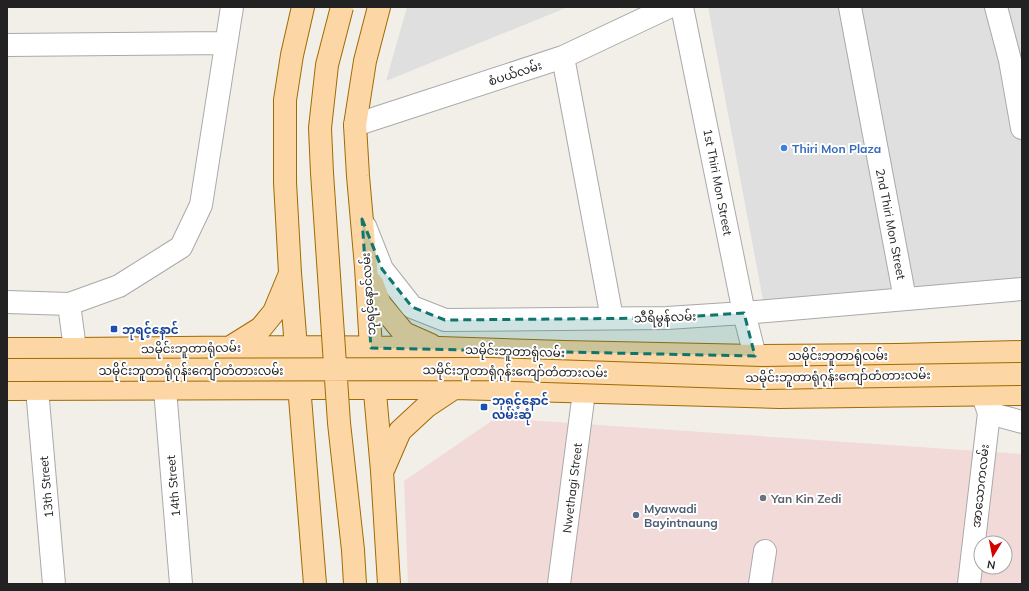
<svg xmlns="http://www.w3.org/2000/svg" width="1029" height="591" font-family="Mulish,'Noto Sans Myanmar',sans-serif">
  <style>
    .residential { fill: #e0dfdf }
    .commercial { fill: #f2dad9; fill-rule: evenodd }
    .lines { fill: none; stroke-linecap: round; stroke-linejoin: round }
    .minor-casing { stroke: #a9a9a9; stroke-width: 24 }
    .major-casing { stroke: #a06b00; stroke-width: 24 }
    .minor { stroke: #fff; stroke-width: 22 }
    .major { stroke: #fcd6a4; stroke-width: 22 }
    .major-bridge-casing { stroke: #a06b00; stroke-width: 24; stroke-linecap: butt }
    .major-bridge { stroke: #fcd6a4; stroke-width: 22 }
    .marked { fill: #0f766e; fill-opacity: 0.2; stroke: #0f766e; stroke-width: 3; stroke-dasharray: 8 5; stroke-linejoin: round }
    .shop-dot { fill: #3f7fe0; stroke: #fff; stroke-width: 1.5 }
    .transit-dot { fill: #1a4fb4; stroke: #fff; stroke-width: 1.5 }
    .worship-dot { fill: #6b7280; stroke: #fff; stroke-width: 1.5 }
    .service-dot { fill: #5c6f8a; stroke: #fff; stroke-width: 1.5 }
    .labels { text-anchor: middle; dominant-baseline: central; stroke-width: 4; stroke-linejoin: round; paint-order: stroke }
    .street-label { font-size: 12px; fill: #222; stroke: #fff }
    .shop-label { font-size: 12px; font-weight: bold; fill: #366cbe; stroke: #fff; text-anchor: start }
    .transit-label { font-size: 12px; font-weight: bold; fill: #164399; stroke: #fff; text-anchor: start }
    .worship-label { font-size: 12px; font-weight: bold; fill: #5b616d; stroke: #fff; text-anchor: start }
    .service-label { font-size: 12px; font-weight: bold; fill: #4e5e75; stroke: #fff; text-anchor: start }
  </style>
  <rect width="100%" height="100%" fill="#f2efe9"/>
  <!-- residential -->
  <path class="residential" d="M407 7H568L386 81Z
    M708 7H1022V281L763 300Z"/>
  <!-- commercial -->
  <path class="commercial" d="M496 418 1022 454V584H408L404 481ZM981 543H1005V567H981Z"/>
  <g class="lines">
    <!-- minor casing -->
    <g class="minor-casing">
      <path id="minor" d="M682 7 744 313 755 356
        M850 7 905 299
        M996 7 1010 60 1022 128
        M7 45 226 43
        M563 57 612 318
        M355 125 563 57 669 7
        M365 226 382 269 412 307 445 320 667 318 744 313 1022 289
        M7 302 69 304 119 286 181 247 201 205 232 7
        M69 304 75 349
        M37 389 54 584
        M165 389 181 584
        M984 399 989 413 1022 422
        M559 584 584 392
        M760 584 765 551
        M969 584 989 413"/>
    </g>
    <!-- major casing -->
    <g class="major-casing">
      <path id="major" d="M303 7 292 55 285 100V182L290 273 315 584
        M379 7 365 61 355 125 358 176 366 267 371 348 382 471 389 584
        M372 283 380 304 404 333 431 345
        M229 348 261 328 274 312 289 276
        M7 349H75L296 347 439 348 564 352 755 356 897 355 1022 352
        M7 389 299 388H454L779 397 1022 394
        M384 468 400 431 427 406 454 388"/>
    </g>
    <!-- minor -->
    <use href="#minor" class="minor"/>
    <!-- major -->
    <use href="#major" class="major"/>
    <!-- major-bridge casing -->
    <g class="major-bridge-casing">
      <path id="major-bridge" d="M342 7 327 65 320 128 322 173 339 423 353 550 355 584
        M7 370 489 369 761 378 1022 374"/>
    </g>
    <!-- major-bridge -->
    <use href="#major-bridge" class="major-bridge"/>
  </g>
  <!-- marked area -->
  <path class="marked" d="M362 219 382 269 412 307 445 320 667 318 744 313 755 356 371 348Z"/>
  <!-- markers -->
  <circle class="shop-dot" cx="784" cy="148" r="4"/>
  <g class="transit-dot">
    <rect x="110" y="325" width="8" height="8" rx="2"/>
    <rect x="480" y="403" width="8" height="8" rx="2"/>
  </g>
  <circle class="worship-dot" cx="763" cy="498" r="4"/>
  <circle class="service-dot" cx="636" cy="515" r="4"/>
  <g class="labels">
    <!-- street labels -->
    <g class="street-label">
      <text transform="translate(515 73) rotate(-18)">စံပယ်လမ်း</text>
      <text transform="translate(718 182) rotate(79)">1st Thiri Mon Street</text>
      <text transform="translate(891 224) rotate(79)">2nd Thiri Mon Street</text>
      <text transform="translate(368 294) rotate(-94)">ဘုရင့်နောင်လမ်း</text>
      <text transform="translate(665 317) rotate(-2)">သီရိမွန်လမ်း</text>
      <text transform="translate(191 348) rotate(-1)">သမိုင်းဘူတာရုံလမ်း</text>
      <text transform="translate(515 351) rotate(2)">သမိုင်းဘူတာရုံလမ်း</text>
      <text x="838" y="355">သမိုင်းဘူတာရုံလမ်း</text>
      <text x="191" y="370">သမိုင်းဘူတာရုံဂုန်းကျော်တံတားလမ်း</text>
      <text transform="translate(515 371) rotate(1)">သမိုင်းဘူတာရုံဂုန်းကျော်တံတားလမ်း</text>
      <text transform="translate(838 376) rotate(-1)">သမိုင်းဘူတာရုံဂုန်းကျော်တံတားလမ်း</text>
      <text transform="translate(173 486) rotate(-95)">14th Street</text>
      <text transform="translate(980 486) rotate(-84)">အာသောကလမ်း</text>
      <text transform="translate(46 487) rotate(-95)">13th Street</text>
      <text transform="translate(572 488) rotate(-83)">Nwethagi Street</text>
    </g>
    <!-- shop labels -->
    <g class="shop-label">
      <text x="792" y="148">Thiri Mon Plaza</text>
    </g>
    <!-- transit labels -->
    <g class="transit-label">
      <text x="122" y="329">ဘုရင့်နောင်</text>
      <text x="492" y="400">ဘုရင့်နောင်<tspan x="492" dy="14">လမ်းဆုံ</tspan></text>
    </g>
    <!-- worship labels -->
    <g class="worship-label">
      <text x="771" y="498">Yan Kin Zedi</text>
    </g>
    <!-- service labels -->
    <g class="service-label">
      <text x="644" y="508">Myawadi<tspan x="644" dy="14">Bayintnaung</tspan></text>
    </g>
  </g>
  <!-- border -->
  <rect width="1029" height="591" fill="none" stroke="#222222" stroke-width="16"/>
  <!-- north arrow -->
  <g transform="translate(993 555) rotate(190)"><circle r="19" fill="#ffffff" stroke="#a7a7a7"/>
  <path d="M0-3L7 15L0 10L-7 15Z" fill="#d40000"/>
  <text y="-6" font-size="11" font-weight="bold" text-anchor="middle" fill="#222222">N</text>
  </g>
</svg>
